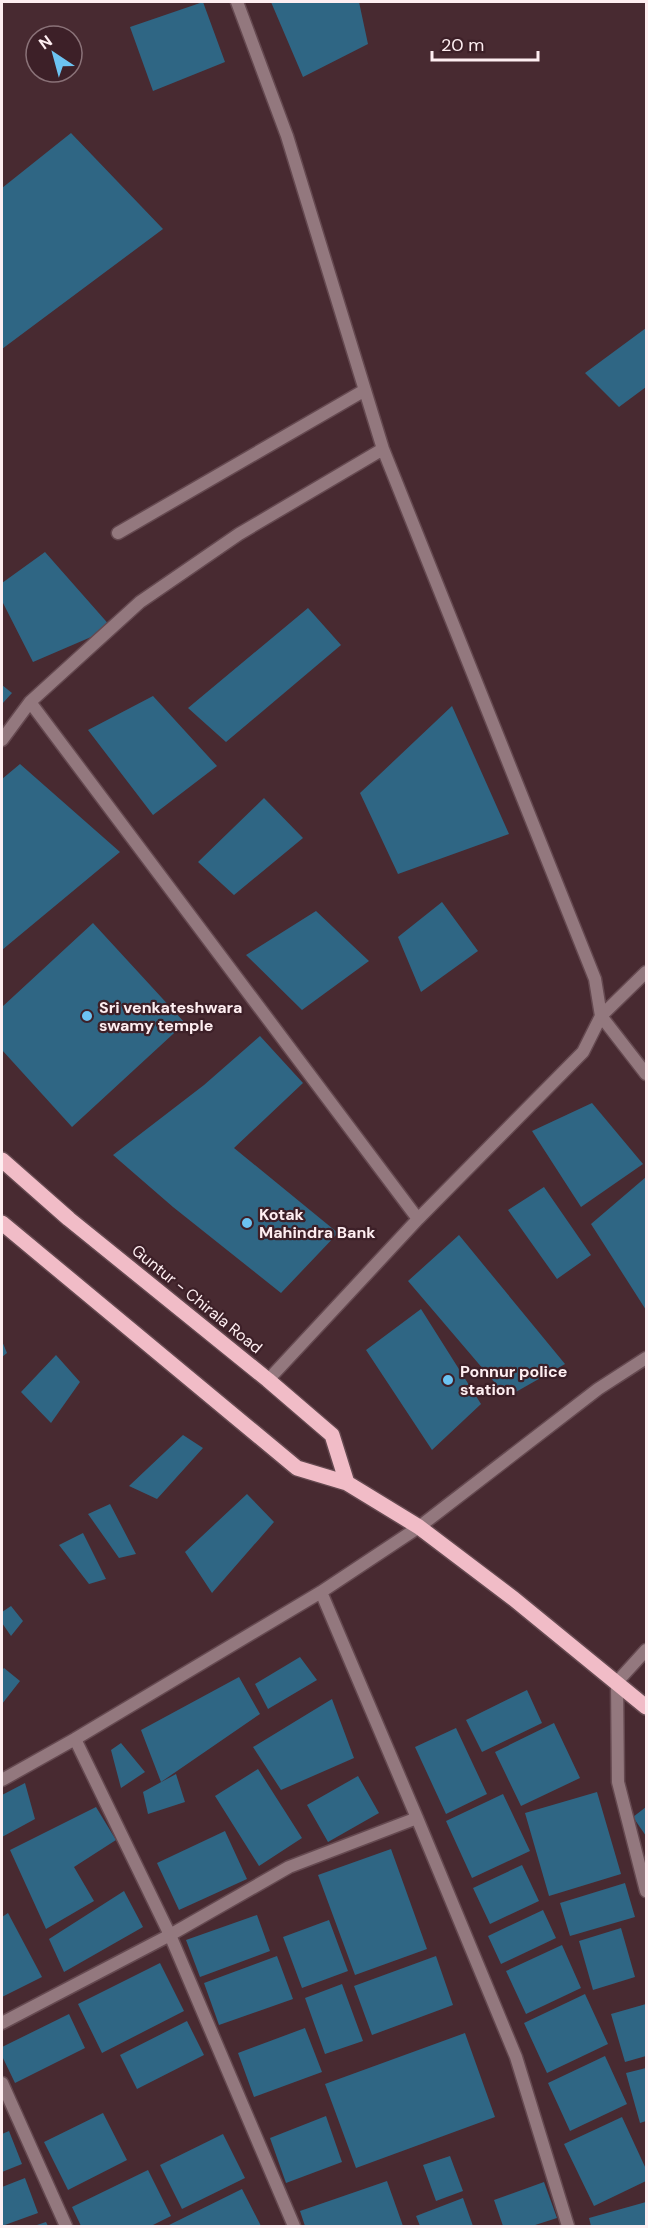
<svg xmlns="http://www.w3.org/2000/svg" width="648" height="2228" font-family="'DM Sans',sans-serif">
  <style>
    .building { fill: #2f6684 }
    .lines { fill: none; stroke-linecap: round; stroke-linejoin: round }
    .street-casing { stroke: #654950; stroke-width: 15 }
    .primary-casing { stroke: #654950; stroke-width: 18 }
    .street { stroke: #93787e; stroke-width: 12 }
    .primary { stroke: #f1bcc7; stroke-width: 15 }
    .poi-dot { fill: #6cc3f2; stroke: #3d2028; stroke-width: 2 }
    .labels { text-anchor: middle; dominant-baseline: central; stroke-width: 4.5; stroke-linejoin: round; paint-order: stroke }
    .poi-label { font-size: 16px; font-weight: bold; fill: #feeef1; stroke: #3d2028; text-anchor: start }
    .street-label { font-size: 16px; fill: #feeef1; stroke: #3d2028 }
  </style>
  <rect width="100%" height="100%" fill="#482a31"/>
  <!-- building -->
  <path class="building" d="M203 2 225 62 153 91 130 27Z
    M271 2H359L368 44 303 77Z
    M71 133 163 229 2 349V188Z
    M646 328V387L619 407 585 373Z
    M45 552 112 628 33 662 2 601V583Z
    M308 608 341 645 226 742 188 708Z
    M2 685 12 693 2 704Z
    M153 696 217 766 153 815 88 730Z
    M452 706 509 834 398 874 360 793Z
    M20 764 120 852 2 950V779Z
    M264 798 303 838 234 895 198 862Z
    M442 902 478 951 421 992 398 937Z
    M316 911 369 961 302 1010 246 955Z
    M93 923 185 1023 72 1127 2 1050V1007Z
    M260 1036 303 1083 234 1148 338 1233 281 1293 173 1207 113 1155 204 1085Z
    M592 1103 643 1164 581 1207 532 1131Z
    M646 1177V1310L591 1224Z
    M544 1187 591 1255 557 1279 508 1210Z
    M459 1235 565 1364 507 1397 408 1281Z
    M421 1309 481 1404 432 1450 366 1350Z
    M2 1341 7 1353 2 1357Z
    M56 1355 80 1382 51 1423 21 1392Z
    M183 1435 203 1448 157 1499 129 1486Z
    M247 1494 274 1522 212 1593 185 1552Z
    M110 1504 136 1554 119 1558 88 1514Z
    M83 1533 106 1579 89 1584 59 1545Z
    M11 1606 23 1621 11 1636 2 1623V1612Z
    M300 1657 317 1680 268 1709 255 1684Z
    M4 1668 20 1681 2 1704V1670Z
    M239 1677 260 1714 161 1782 141 1730Z
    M527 1690 542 1723 482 1752 466 1720Z
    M332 1699 354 1758 281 1790 253 1747Z
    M554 1723 580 1778 521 1806 495 1752Z
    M456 1728 487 1794 446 1814 415 1747Z
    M121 1743 145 1772 121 1788 111 1750Z
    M258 1769 302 1838 259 1866 215 1796Z
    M176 1774 185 1802 148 1814 143 1792Z
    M358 1776 379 1813 328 1842 307 1805Z
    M25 1783 35 1819 2 1837V1795Z
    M597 1792 621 1874 549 1896 525 1813Z
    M503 1794 530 1851 472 1878 446 1821Z
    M96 1807 116 1840 74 1867 94 1901 46 1929 10 1850Z
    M646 1807V1836L633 1817Z
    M225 1831 247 1879 179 1910 157 1863Z
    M391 1849 427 1949 355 1975 318 1875Z
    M522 1865 539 1901 490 1924 473 1888Z
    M625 1883 635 1917 570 1936 560 1903Z
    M124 1891 143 1927 64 1972 49 1939Z
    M543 1910 556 1938 501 1964 488 1936Z
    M8 1913 42 1977 2 1997V1917Z
    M257 1915 270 1951 200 1977 186 1940Z
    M329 1920 348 1971 302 1988 283 1937Z
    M621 1928 635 1977 593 1990 579 1941Z
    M562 1945 581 1988 526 2014 506 1971Z
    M277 1956 293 1999 219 2025 204 1983Z
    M436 1956 453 2005 372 2035 354 1986Z
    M160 1963 184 2011 102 2053 78 2004Z
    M342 1984 363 2041 325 2054 305 1998Z
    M585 1994 608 2044 547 2073 524 2023Z
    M646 2004V2056L625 2062 611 2014Z
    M69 2014 85 2048 15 2083 2 2056V2047Z
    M187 2021 204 2055 137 2089 120 2055Z
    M305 2028 322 2072 254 2097 238 2053Z
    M465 2033 495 2117 356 2168 325 2084Z
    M605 2056 627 2104 570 2131 548 2083Z
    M646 2068V2121L640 2123 626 2073Z
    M103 2113 127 2160 68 2190 44 2142Z
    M326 2116 342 2162 286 2183 270 2138Z
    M622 2117 646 2169V2181L594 2206 564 2144Z
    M9 2131 22 2164 2 2172V2134Z
    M223 2134 245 2178 182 2209 160 2165Z
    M450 2156 463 2191 436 2201 423 2165Z
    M148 2170 171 2216 151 2226H81L72 2207Z
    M25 2178 38 2213 2 2226V2187Z
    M387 2181 403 2226H305L300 2211Z
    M544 2182 557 2218 532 2226H503L494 2200Z
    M242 2189 261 2226H167Z
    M463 2198 473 2226H420L416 2216Z
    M646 2202V2226H591L589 2218Z
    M46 2222 48 2226H34Z"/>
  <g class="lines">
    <!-- street casing -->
    <g class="street-casing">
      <path id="street" d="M237 2 287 136 383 449 595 979 601 1016 583 1052 418 1219 268 1380
        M118 533 365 390
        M30 702 418 1219
        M2 740 30 702 140 602 239 534 383 449
        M646 972 601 1016 646 1074
        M321 1592 417 1818 516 2057 568 2226
        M646 1650 617 1682 618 1782 646 1891
        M75 1739 170 1935 294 2226
        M2 1780 75 1739 321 1592 419 1527 598 1389 646 1358
        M2 2023 170 1935 289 1867 417 1818
        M2 2083 66 2226"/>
    </g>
    <!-- primary casing -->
    <g class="primary-casing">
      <path id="primary" d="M2 1160 69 1219 268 1380 332 1435 347 1483
        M2 1223 297 1468 347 1483 419 1527 514 1599 646 1707"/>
    </g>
    <!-- street -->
    <use href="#street" class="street"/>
    <!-- primary -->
    <use href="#primary" class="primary"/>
  </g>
  <!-- markers -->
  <g class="poi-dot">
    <circle cx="87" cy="1016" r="6"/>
    <circle cx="247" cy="1223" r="6"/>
    <circle cx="448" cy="1380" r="6"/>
  </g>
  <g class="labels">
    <!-- poi labels -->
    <g class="poi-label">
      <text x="99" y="1007">Sri venkateshwara<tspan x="99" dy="18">swamy temple</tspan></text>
      <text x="259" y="1214">Kotak<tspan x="259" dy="18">Mahindra Bank</tspan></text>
      <text x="460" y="1371">Ponnur police<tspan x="460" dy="18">station</tspan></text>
    </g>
    <!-- street labels -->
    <g class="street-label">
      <text transform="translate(197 1299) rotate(39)">Guntur - Chirala Road</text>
    </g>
  </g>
  <!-- border -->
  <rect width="648" height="2228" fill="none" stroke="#feeef1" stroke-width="6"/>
  <!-- north arrow -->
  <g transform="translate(54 54) rotate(324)"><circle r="28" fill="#3d2028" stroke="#8a7278" stroke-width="1.5"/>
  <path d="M0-4.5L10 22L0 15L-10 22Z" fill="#6cc3f2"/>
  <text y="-9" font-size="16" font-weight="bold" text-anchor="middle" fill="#feeef1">N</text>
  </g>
  <!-- scale -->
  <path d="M432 51v9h106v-9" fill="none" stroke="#feeef1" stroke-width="3"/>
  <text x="441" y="51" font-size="18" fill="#feeef1" stroke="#3d2028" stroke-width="4.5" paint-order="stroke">20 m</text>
</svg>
